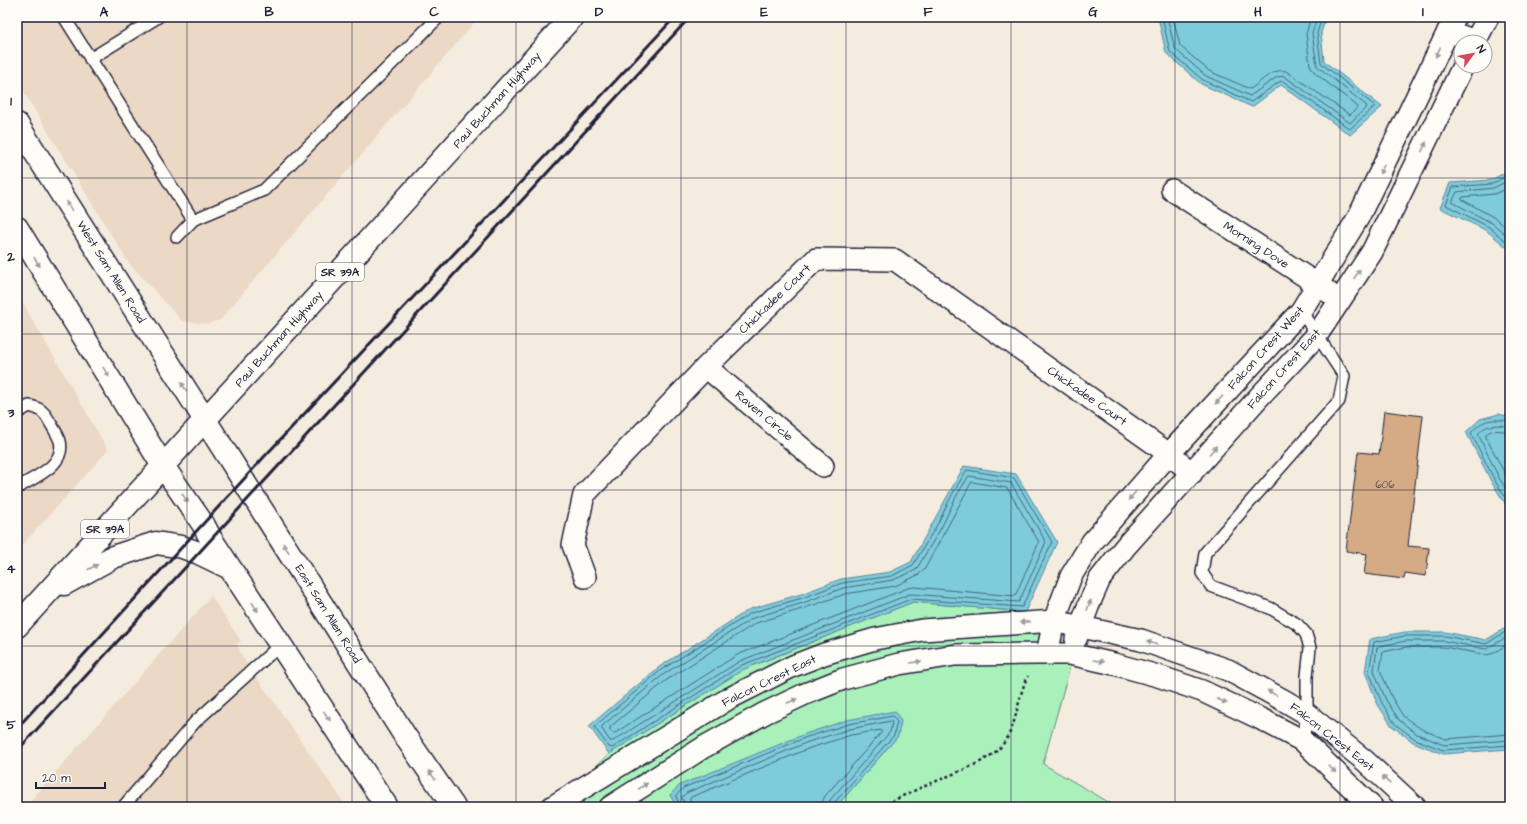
<svg xmlns="http://www.w3.org/2000/svg" width="1527" height="824" font-family="'Architects Daughter',sans-serif">
  <style>
    .built { fill: #ebd8c5 }
    .green { fill: #aaf0bb; stroke: #66897b }
    .water { fill: #7ecbdc; stroke: #59879c }
    .lines { fill: none; stroke-linecap: round; stroke-linejoin: round }
    .shore { stroke: #47667b; stroke-width: 1 }
    .building { fill: #d4ab85; stroke: #22223b }
    .lane-casing { stroke: #22223b; stroke-width: 14 }
    .street-casing { stroke: #22223b; stroke-width: 24 }
    .secondary-casing { stroke: #22223b; stroke-width: 25 }
    .primary-casing { stroke: #22223b; stroke-width: 25 }
    .path { stroke: #22223b; stroke-width: 2.5; stroke-dasharray: 3 3; stroke-linecap: butt }
    .lane { stroke: #fdfcf7; stroke-width: 11 }
    .street { stroke: #fdfcf7; stroke-width: 21 }
    .secondary { stroke: #fdfcf7; stroke-width: 22 }
    .primary { stroke: #fdfcf7; stroke-width: 22 }
    .rail { stroke: #22223b; stroke-width: 3 }
    .oneway { fill: #9a9aa2 }
    .grid { fill: none; stroke: #22223b; stroke-width: 1; stroke-opacity: 0.55 }
    .labels { text-anchor: middle; dominant-baseline: central; stroke-width: 3; stroke-linejoin: round; paint-order: stroke }
    .number-label { font-size: 10px; fill: #4e444e }
    .shield { fill: #fdfcf7; stroke: #646373; stroke-width: 1 }
    .shield-label { font-size: 11px; font-weight: bold; fill: #22223b }
    .street-label { font-size: 12px; fill: #22223b; stroke: #fdfcf7 }
    .neatline { fill: none; stroke: #22223b; stroke-width: 1.5 }
    .grid-label { font-size: 13px; text-anchor: middle; font-weight: bold; fill: #22223b }
  </style>
  <rect width="100%" height="100%" fill="#f5ece0"/>
  <filter id="ink" filterUnits="userSpaceOnUse"><feTurbulence type="fractalNoise" baseFrequency=".025" numOctaves="2"/><feDisplacementMap in="SourceGraphic" scale="8" xChannelSelector="R" yChannelSelector="G"/><feConvolveMatrix kernelMatrix="1 2 1 2 8 2 1 2 1" color-interpolation-filters="sRGB"/></filter>
  <g filter="url(#ink)">
    <!-- built -->
    <path class="built" d="M17 17H479L220 320 207 324 182 321 128 262 17 81Z
      M17 293 108 450 17 551Z
      M211 596 241 641 237 644 243 658 347 807H25Z"/>
    <!-- green -->
    <path class="green" d="M913 602 1025 612 1075 649 1043 764 1117 807H836L898 736 670 795 677 807H551L609 754 744 669Z"/>
    <!-- water -->
    <path class="water" d="M1158 17H1326L1321 33 1324 61 1382 107 1350 135 1281 85 1252 107 1201 84 1166 53Z
      M1510 170V250L1487 231 1440 208 1450 183 1491 180Z
      M1499 414 1510 417V511L1492 483 1466 432 1480 419Z
      M964 466 1016 474 1057 542 1025 612 913 602 744 669 609 754 589 726 659 667 750 609 801 594 841 579 890 572 911 562Z
      M1510 625V749L1443 754 1413 742 1392 726 1378 705 1365 672 1370 639 1405 632H1445L1486 640Z
      M895 711 901 721 898 736 836 807H677L670 795 680 785 805 734 847 720Z"/>
    <g class="lines">
      <!-- shore -->
      <path class="shore" d="M1162 17 1170 52 1203 80 1251 102 1279 82 1283 81 1350 129 1375 106 1321 63 1317 33 1322 17
        M1167 17 1175 49 1206 76 1250 96 1277 77 1284 76 1350 123 1366 108 1367 106 1317 66 1312 33 1317 17
        M1173 17 1180 46 1209 71 1250 89C1261 83 1271 68 1286 71L1350 115 1357 108V106L1315 73 1310 65 1306 34 1311 17
        M1510 174 1492 184 1453 187 1446 205 1489 227 1510 245
        M1510 180 1493 188 1457 192 1452 202 1492 223 1510 238
        M1510 187 1494 194 1463 197 1461 199 1495 218 1510 231
        M1510 421C1493 419 1483 418 1471 433L1495 481 1510 504
        M1510 426C1498 425 1486 423 1478 434L1499 478 1510 495
        M1510 432C1502 431 1491 428 1485 435L1510 484
        M967 470 1014 478 1052 542 1022 607 911 599 742 665 612 748 609 747 595 728V726L661 670 751 613 802 598 842 583 892 576 913 565 937 525 952 495Z
        M969 476 1011 483 1046 542 1019 602 910 594 740 661 613 741H610L602 729V726L664 674 753 618 803 603 843 588 893 580 916 570 941 528 956 497Z
        M972 482 1007 488 1039 542 1015 596 914 587 908 588 737 655 615 733H612L610 730V727L668 679 756 623 805 608 845 594 895 586 918 575 924 570Z
        M1510 629 1486 644 1445 636H1405L1374 642 1369 672 1382 703 1395 724 1415 739 1443 750 1510 745
        M1510 635 1486 649 1444 641H1406L1379 646 1377 648 1374 671 1386 700 1399 720 1417 734 1444 745 1510 740
        M1510 642 1494 653 1487 655 1444 647H1406L1383 652 1380 670 1392 698 1403 716 1421 729 1445 739 1510 734
        M680 807 676 796 683 788 807 737 849 724 893 716 897 722 894 735 834 803 833 807
        M685 807 682 797 686 793 808 742 850 729 891 721 892 723 890 732 830 800 828 807
        M691 807 690 799 691 797 810 748 851 735 881 730 882 732 825 796 822 802V807"/>
    </g>
    <!-- building -->
    <path class="building" d="M1384 411 1423 416 1408 546 1429 548 1426 576 1405 573 1404 579 1364 574 1367 554 1346 551 1358 452 1379 454Z"/>
    <g class="lines">
      <!-- lane casing -->
      <g class="lane-casing">
        <path id="lane" d="M64 17 193 220 264 190 439 17
          M90 59 158 17
          M177 237 193 220
          M1301 311 1344 376 1339 401 1205 553 1202 573 1211 586 1270 608 1297 624 1306 634 1310 648 1307 676V714L1303 741
          M17 413 29 406C41 408 45 413 51 424 54 429 58 435 60 441 66 466 34 477 17 488
          M123 807 195 722 280 645"/>
      </g>
      <!-- street casing -->
      <g class="street-casing">
        <path id="street" d="M1448 31 1475 41
          M1475 42 1488 17
          M1172 190 1317 284 1328 292
          M706 367 823 466
          M585 577 573 545 584 495 706 367 816 259 895 260 1169 454 1192 473
          M1076 639 1089 604 1100 579 1125 547 1259 397 1317 335 1372 252 1463 66
          M1047 654 1054 621 1071 576 1092 542 1169 454 1301 311 1358 218 1455 17
          M552 807 728 699 793 666 824 654 875 639 922 630 1054 621 1141 640 1228 670 1285 701 1307 714 1364 760 1415 807
          M610 807 704 747 765 713 805 694 843 679 899 664 955 655 1040 654H1070L1114 664 1158 676 1202 691 1261 719 1303 741 1372 807"/>
      </g>
      <!-- secondary casing -->
      <g class="secondary-casing">
        <path id="secondary" d="M17 124 205 420
          M17 228 163 466"/>
      </g>
      <!-- primary casing -->
      <g class="primary-casing">
        <path id="primary" d="M205 420 405 736 454 807
          M163 466 203 524 211 539 387 807
          M64 584 113 557 156 543 182 547 199 553 230 568
          M17 626 572 17"/>
      </g>
      <!-- path -->
      <path class="path" d="M881 807C903 795 927 785 951 775 967 768 992 759 1003 744 1018 724 1017 697 1028 676"/>
      <!-- lane -->
      <use href="#lane" class="lane"/>
      <!-- street -->
      <use href="#street" class="street"/>
      <!-- secondary -->
      <use href="#secondary" class="secondary"/>
      <!-- primary -->
      <use href="#primary" class="primary"/>
      <!-- rail -->
      <path class="rail" d="M17 728 264 457 675 17
        M17 751 690 17"/>
    </g>
    <!-- one-way arrows -->
    <defs><path id="oneway-solid" d="M-6-.8H1V-3.2L6.5 0L1 3.2V.8H-6Z"/></defs>
    <g class="oneway">
      <use href="#oneway-solid" transform="translate(1438 52) rotate(115)"/>
      <use href="#oneway-solid" transform="translate(1424 147) rotate(-65)"/>
      <use href="#oneway-solid" transform="translate(1382 169) rotate(116)"/>
      <use href="#oneway-solid" transform="translate(69 206) rotate(-122)"/>
      <use href="#oneway-solid" transform="translate(37 262) rotate(58)"/>
      <use href="#oneway-solid" transform="translate(1357 274) rotate(-57)"/>
      <use href="#oneway-solid" transform="translate(106 372) rotate(58)"/>
      <use href="#oneway-solid" transform="translate(184 387) rotate(-122)"/>
      <use href="#oneway-solid" transform="translate(1219 400) rotate(133)"/>
      <use href="#oneway-solid" transform="translate(1213 450) rotate(-49)"/>
      <use href="#oneway-solid" transform="translate(1132 496) rotate(131)"/>
      <use href="#oneway-solid" transform="translate(185 498) rotate(56)"/>
      <use href="#oneway-solid" transform="translate(286 548) rotate(-122)"/>
      <use href="#oneway-solid" transform="translate(93 567) rotate(-28)"/>
      <use href="#oneway-solid" transform="translate(1089 605) rotate(-69)"/>
      <use href="#oneway-solid" transform="translate(255 607) rotate(57)"/>
      <use href="#oneway-solid" transform="translate(1025 622) rotate(176)"/>
      <use href="#oneway-solid" transform="translate(1152 643) rotate(-161)"/>
      <use href="#oneway-solid" transform="translate(1099 661) rotate(12)"/>
      <use href="#oneway-solid" transform="translate(916 662) rotate(-9)"/>
      <use href="#oneway-solid" transform="translate(1272 693) rotate(-151)"/>
      <use href="#oneway-solid" transform="translate(792 701) rotate(-25)"/>
      <use href="#oneway-solid" transform="translate(1222 701) rotate(25)"/>
      <use href="#oneway-solid" transform="translate(327 716) rotate(56)"/>
      <use href="#oneway-solid" transform="translate(1332 769) rotate(44)"/>
      <use href="#oneway-solid" transform="translate(432 775) rotate(-125)"/>
      <use href="#oneway-solid" transform="translate(1386 780) rotate(-137)"/>
      <use href="#oneway-solid" transform="translate(643 786) rotate(-33)"/>
    </g>
  </g>
  <!-- grid -->
  <path class="grid" d="M187 17V807M352 17V807M516 17V807M681 17V807M846 17V807M1011 17V807M1175 17V807M1340 17V807M17 178H1510M17 334H1510M17 490H1510M17 646H1510"/>
  <g class="labels">
    <!-- number labels -->
    <g class="number-label">
      <text x="1385" y="485">606</text>
    </g>
    <!-- shield labels -->
    <g class="shield">
      <rect x="316" y="263" width="48" height="18" rx="3"/>
      <rect x="81" y="520" width="48" height="18" rx="3"/>
    </g>
    <g class="shield-label">
      <text x="340" y="272">SR 39A</text>
      <text x="105" y="529">SR 39A</text>
    </g>
    <!-- street labels -->
    <g class="street-label">
      <text transform="translate(497 100) rotate(-48)">Paul Buchman Highway</text>
      <text transform="translate(1256 245) rotate(33)">Morning Dove</text>
      <text transform="translate(111 272) rotate(58)">West Sam Allen Road</text>
      <text transform="translate(775 299) rotate(-44)">Chickadee Court</text>
      <text transform="translate(279 339) rotate(-48)">Paul Buchman Highway</text>
      <text transform="translate(1266 348) rotate(-48)">Falcon Crest West</text>
      <text transform="translate(1284 369) rotate(-48)">Falcon Crest East</text>
      <text transform="translate(1087 396) rotate(35)">Chickadee Court</text>
      <text transform="translate(764 416) rotate(40)">Raven Circle</text>
      <text transform="translate(328 614) rotate(58)">East Sam Allen Road</text>
      <text transform="translate(769 681) rotate(-26)">Falcon Crest East</text>
      <text transform="translate(1332 737) rotate(38)">Falcon Crest East</text>
    </g>
  </g>
  <!-- margin -->
  <rect width="1527" height="824" fill="none" stroke="#fdfcf7" stroke-width="44"/>
  <!-- north arrow -->
  <g transform="translate(1473 54) rotate(58)"><circle r="19" fill="#fdfcf7" stroke="#a5a5ac"/>
  <path d="M0-3L7 15L0 10L-7 15Z" fill="#d1495b"/>
  <text y="-6" font-size="11" font-weight="bold" text-anchor="middle" fill="#22223b">N</text>
  </g>
  <!-- scale -->
  <path d="M36 782v6h69v-6" fill="none" stroke="#22223b" stroke-width="2"/>
  <text x="42" y="782" font-size="12" fill="#22223b" stroke="#fdfcf7" stroke-width="3" paint-order="stroke">20 m</text>
  <rect x="22" y="22" width="1483" height="780" class="neatline"/>
  <g class="grid-label">
    <text x="104" y="16">A</text>
    <text x="269" y="16">B</text>
    <text x="434" y="16">C</text>
    <text x="599" y="16">D</text>
    <text x="764" y="16">E</text>
    <text x="928" y="16">F</text>
    <text x="1093" y="16">G</text>
    <text x="1258" y="16">H</text>
    <text x="1423" y="16">I</text>
    <text x="11" y="105">1</text>
    <text x="11" y="261">2</text>
    <text x="11" y="417">3</text>
    <text x="11" y="573">4</text>
    <text x="11" y="729">5</text>
  </g>
</svg>
